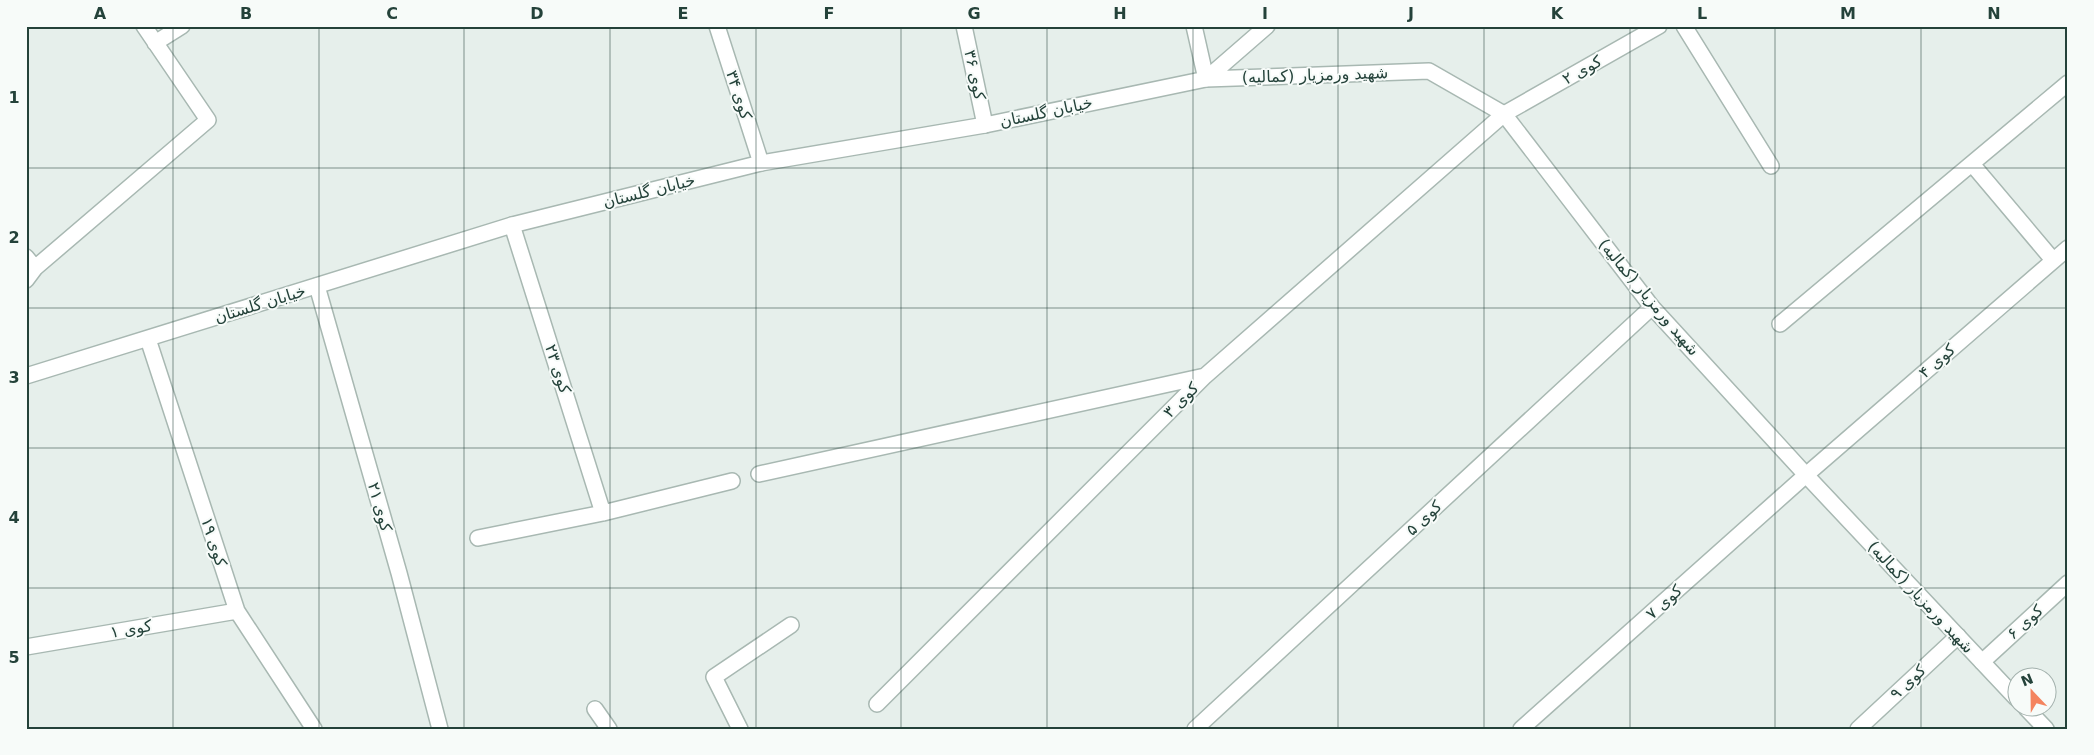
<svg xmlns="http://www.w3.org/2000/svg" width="2094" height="755" font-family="'DejaVu Sans',Vazirmatn,sans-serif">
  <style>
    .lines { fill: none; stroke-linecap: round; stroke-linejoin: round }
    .minor-casing { stroke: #a8b8b2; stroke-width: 18 }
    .tertiary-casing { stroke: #a8b8b2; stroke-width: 18 }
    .minor { stroke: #fff; stroke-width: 15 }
    .tertiary { stroke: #fff; stroke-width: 15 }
    .grid { fill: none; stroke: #24423a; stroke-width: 1; stroke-opacity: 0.55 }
    .labels { text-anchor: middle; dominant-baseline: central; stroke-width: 4; stroke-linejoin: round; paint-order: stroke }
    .street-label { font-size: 16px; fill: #24423a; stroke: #f7fbf9 }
    .neatline { fill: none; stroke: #24423a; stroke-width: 2 }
    .grid-label { font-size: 16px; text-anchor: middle; font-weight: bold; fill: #24423a }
  </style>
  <rect width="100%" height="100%" fill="#e6efeb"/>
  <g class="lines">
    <!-- minor casing -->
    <g class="minor-casing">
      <path id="minor" d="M717 26 761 163
        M964 26 985 125
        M1194 26 1206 79
        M1684 26 1771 166
        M155 43 182 26
        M1972 164 2053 260
        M512 225 603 513
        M26 257 35 268 208 120 144 26
        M26 280 35 268
        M317 286 399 573 440 729
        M1780 324 2068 83
        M148 339 237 611 314 729
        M759 474 1205 376
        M478 538 603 513 732 481
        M26 647 237 611
        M1982 662 2068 583
        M877 704 1205 376 1504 114 1659 26
        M595 709 609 729
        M740 729 714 677 791 625
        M1195 729 1652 307
        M1521 729 1806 475 2068 248
        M1858 729 1958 636"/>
    </g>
    <!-- tertiary casing -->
    <g class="tertiary-casing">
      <path id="tertiary" d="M1206 79 1267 26
        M26 376 512 225 761 163 985 125 1206 79 1429 71 1504 114 1652 307 1806 475 2016 698
        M2026 708 2046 729"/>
    </g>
    <!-- minor -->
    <use href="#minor" class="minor"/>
    <!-- tertiary -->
    <use href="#tertiary" class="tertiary"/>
  </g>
  <!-- grid -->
  <path class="grid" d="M173 26V729M319 26V729M464 26V729M610 26V729M756 26V729M901 26V729M1047 26V729M1193 26V729M1338 26V729M1484 26V729M1630 26V729M1775 26V729M1921 26V729M26 168H2068M26 308H2068M26 448H2068M26 588H2068"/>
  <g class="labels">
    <!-- street labels -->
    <g class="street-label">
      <text transform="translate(1582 70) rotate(-29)">کوی ۲</text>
      <text transform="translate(975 75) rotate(78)">کوی ۳۶</text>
      <text transform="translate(1315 75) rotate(-2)">شهید ورمزیار (کمالیه)</text>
      <text transform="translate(739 95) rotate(72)">کوی ۳۴</text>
      <text transform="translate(1046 112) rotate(-12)">خیابان گلستان</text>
      <text transform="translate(649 191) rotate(-14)">خیابان گلستان</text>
      <text transform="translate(1649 297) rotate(50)">شهید ورمزیار (کمالیه)</text>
      <text transform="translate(260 304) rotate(-17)">خیابان گلستان</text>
      <text transform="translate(1937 361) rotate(-41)">کوی ۴</text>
      <text transform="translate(558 369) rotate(72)">کوی ۲۳</text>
      <text transform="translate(1181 400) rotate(-45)">کوی ۳</text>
      <text transform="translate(380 507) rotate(74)">کوی ۲۱</text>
      <text transform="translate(1424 518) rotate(-43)">کوی ۵</text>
      <text transform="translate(214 542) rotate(72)">کوی ۱۹</text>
      <text transform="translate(1921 597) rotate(47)">شهید ورمزیار (کمالیه)</text>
      <text transform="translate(1664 602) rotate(-42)">کوی ۷</text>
      <text transform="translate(2025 622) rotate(-42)">کوی ۶</text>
      <text transform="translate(131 629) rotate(-10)">کوی ۱</text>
      <text transform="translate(1908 682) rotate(-43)">کوی ۹</text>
    </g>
  </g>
  <!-- border -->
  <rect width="2094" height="755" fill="none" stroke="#f7fbf9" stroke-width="55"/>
  <!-- north arrow -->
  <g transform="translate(2032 692) rotate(338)"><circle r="24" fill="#f7fbf9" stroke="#a3b1ad"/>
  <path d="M0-4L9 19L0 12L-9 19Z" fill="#f4845f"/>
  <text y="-8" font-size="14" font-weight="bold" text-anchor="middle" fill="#24423a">N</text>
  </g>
  <rect x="28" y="28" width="2038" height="700" class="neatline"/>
  <g class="grid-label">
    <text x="100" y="19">A</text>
    <text x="246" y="19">B</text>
    <text x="392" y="19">C</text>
    <text x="537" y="19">D</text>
    <text x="683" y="19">E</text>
    <text x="829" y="19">F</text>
    <text x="974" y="19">G</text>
    <text x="1120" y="19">H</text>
    <text x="1265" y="19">I</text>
    <text x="1411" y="19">J</text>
    <text x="1557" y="19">K</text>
    <text x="1702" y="19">L</text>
    <text x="1848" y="19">M</text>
    <text x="1994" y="19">N</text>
    <text x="14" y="103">1</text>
    <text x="14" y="243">2</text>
    <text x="14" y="383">3</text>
    <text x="14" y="523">4</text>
    <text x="14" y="663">5</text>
  </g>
</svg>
